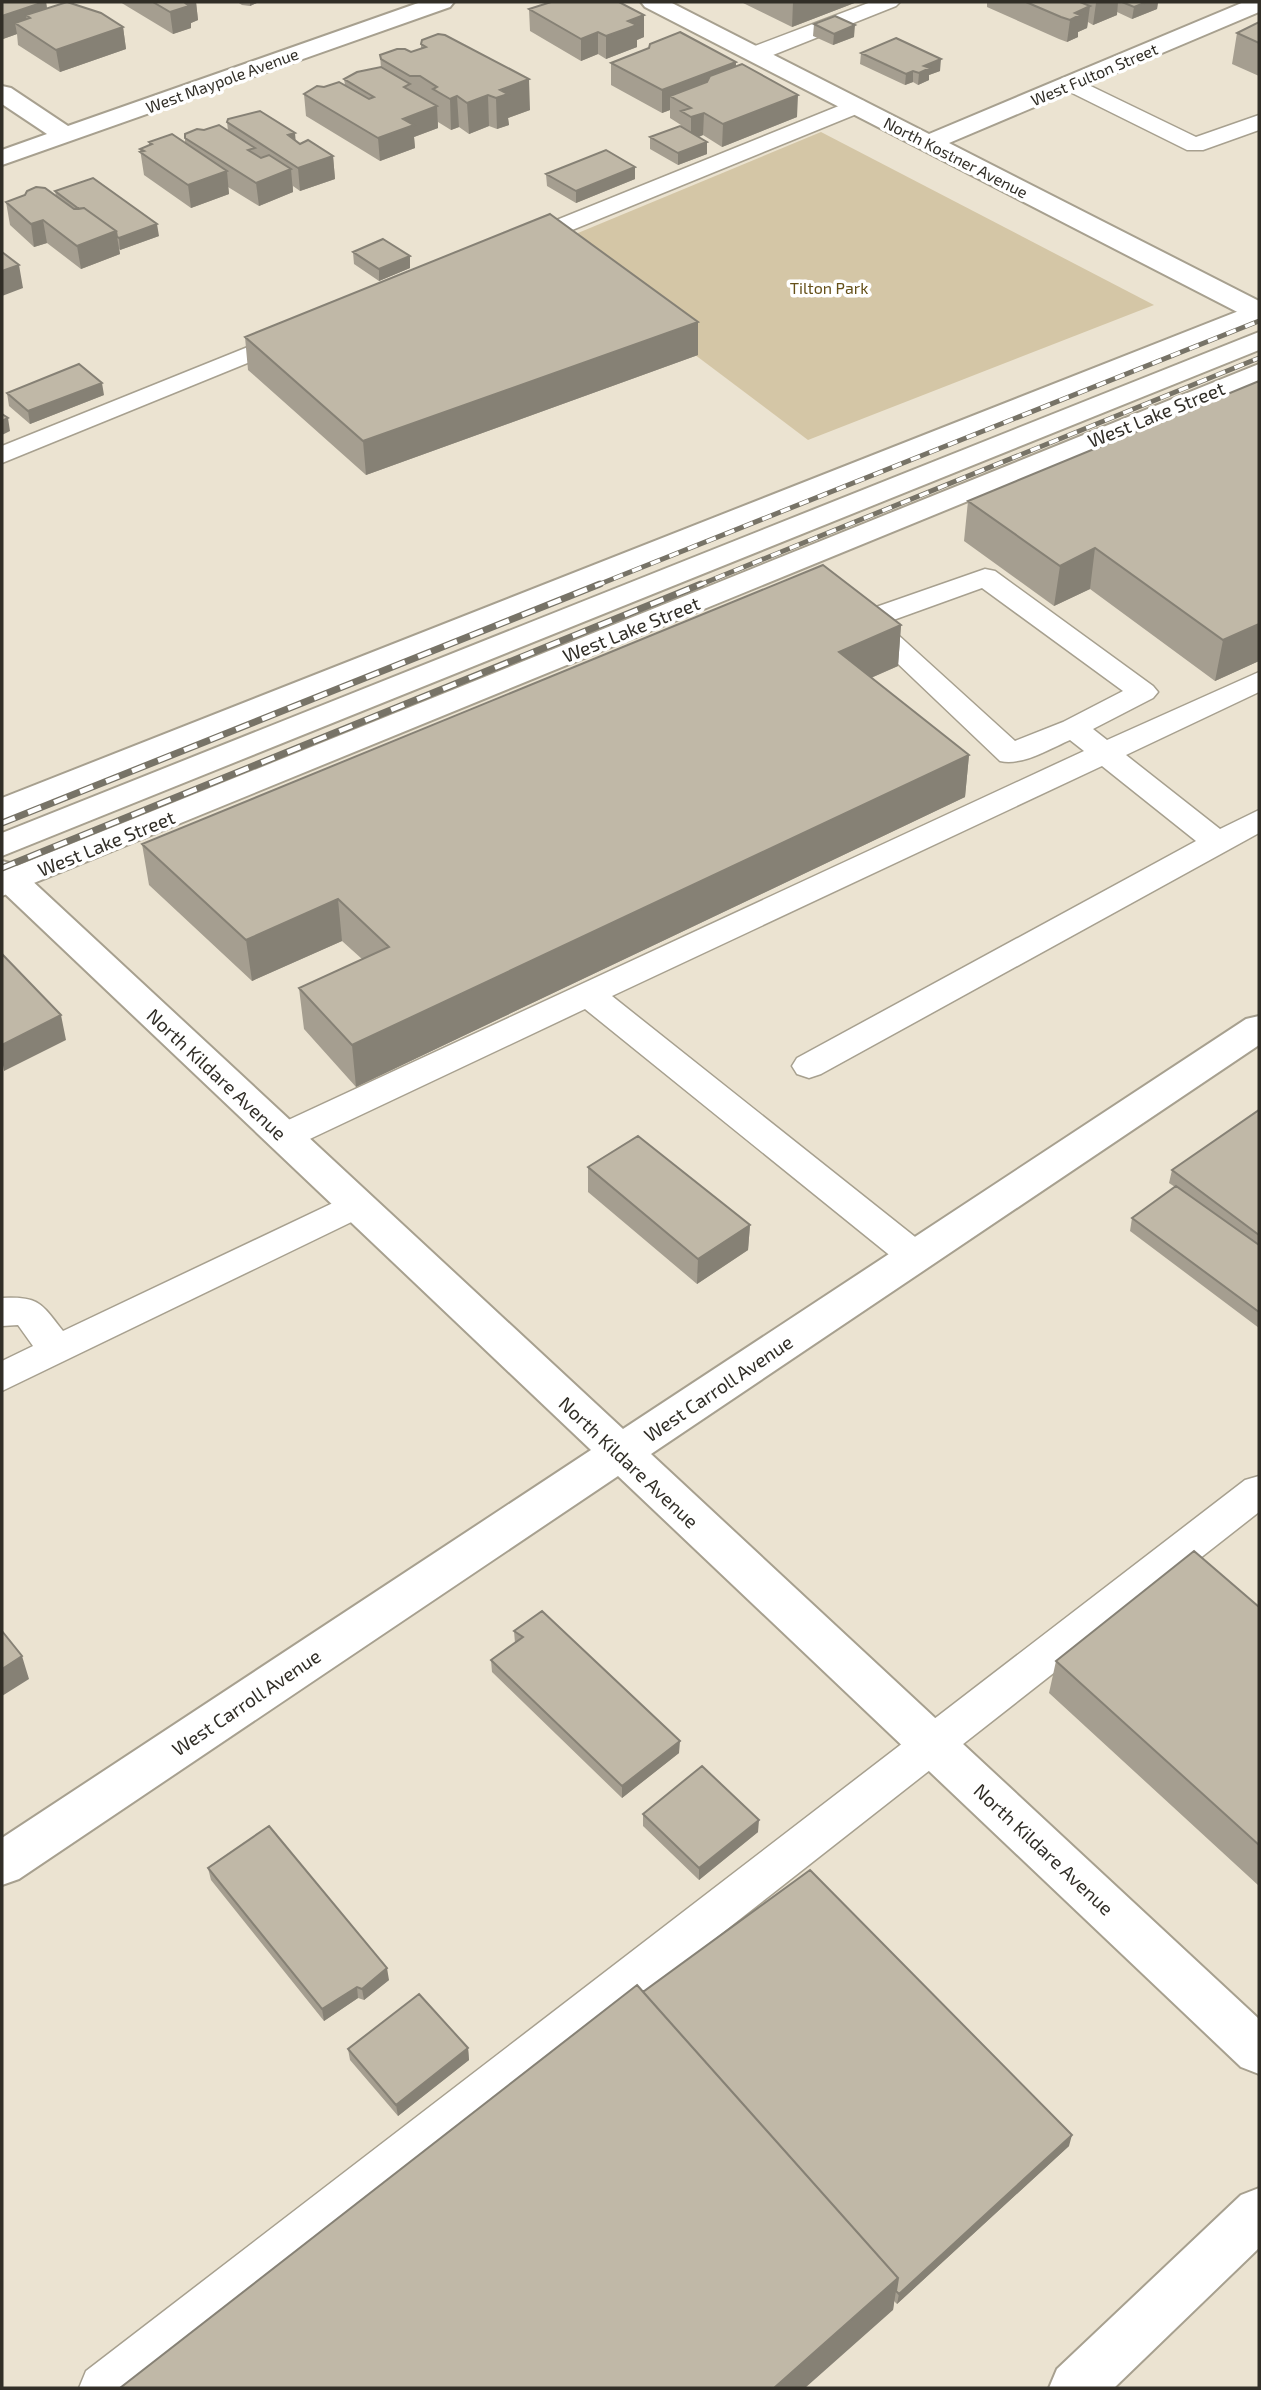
<svg xmlns="http://www.w3.org/2000/svg" width="1261" height="2390" font-family="'Exo 2',sans-serif">
  <style>
    .green { fill: #d4c6a6 }
    .lines { fill: none; stroke-linecap: round; stroke-linejoin: round }
    .service-casing { stroke: #a7a08f; stroke-width: 3 }
    .minor-casing { stroke: #a7a08f; stroke-width: 4 }
    .secondary-casing { stroke: #a7a08f; stroke-width: 4 }
    .service { fill: #fff; fill-rule: evenodd }
    .minor { fill: #fff; fill-rule: evenodd }
    .secondary { fill: #fff; fill-rule: evenodd }
    .rail-far1-casing { stroke: #777367; stroke-width: 5 }
    .rail-casing { stroke: #777367; stroke-width: 7 }
    .rail-far1 { stroke: #fff; stroke-width: 3.5; stroke-dasharray: 10; stroke-linecap: butt }
    .rail { stroke: #fff; stroke-width: 4.5; stroke-dasharray: 14; stroke-linecap: butt }
    .wall { fill: #a59e90 }
    .shaded-wall { fill: #868175 }
    .building { fill: #c0b8a7; stroke: #868175; stroke-width: 2 }
    .labels { text-anchor: middle; dominant-baseline: central; stroke-width: 7; stroke-linejoin: round; paint-order: stroke }
    .far-street-label { font-size: 16px; fill: #312e27; stroke: #fff }
    .far-park-label { font-size: 16px; fill: #655019; stroke: #fff }
    .street-label { font-size: 19px; fill: #312e27; stroke: #fff }
  </style>
  <rect width="100%" height="100%" fill="#ebe3d1"/>
  <!-- green -->
  <path class="green" d="M821 132 1154 305 808 440 549 245Z"/>
  <g class="lines">
    <!-- service casing -->
    <g class="service-casing">
      <path id="service" d="M871 2H900L896 6 763 59H747L744 54 747 49Z
        M1070 76 1196 137 1259 115V130L1203 150H1187L1062 88 1059 83 1062 78Z
        M856 99 864 101 867 106 864 111 528 248H512L508 243 512 238Z
        M290 330 299 332 302 337 299 342 2 463V446Z
        M985 569 995 571 1153 686 1158 692 1153 698 1093 729 1107 740 1259 672V692L1126 755 1220 829 1259 810V833L821 1074 809 1078 797 1074 792 1066 797 1058 1196 841 1102 766 612 996 929 1248 934 1257 929 1266 916 1270 903 1266 585 1009 295 1146 283 1149 271 1146 266 1137 271 1128 1084 751 1070 740C1049 749 1023 766 1000 761L852 620 856 614ZM982 588 1123 691 1063 722 1015 741 885 623Z
        M356 1192 368 1196 374 1205 368 1214 2 1391V1361L33 1346 18 1325 2 1326V1298C39 1296 41 1303 63 1331Z
        M1259 1476V1512L142 2388H79L86 2371 1245 1480Z"/>
    </g>
    <!-- minor casing -->
    <g class="minor-casing">
      <path id="minor" d="M421 2H454L450 7 2 165V150L47 134 2 104V86L11 88 68 126Z
        M641 2H670L929 134 1244 2H1259V12L949 143 1259 301V320L1249 318 645 7Z
        M2 861 14 864 623 1429 1246 1019 1259 1016V1045L651 1454 1259 2019V2074L1241 2067 618 1476 19 1879 2 1885V1838L591 1450 2 891Z
        M1259 2188V2248L1114 2388H1049L1057 2369 1241 2195Z"/>
    </g>
    <!-- secondary casing -->
    <g class="secondary-casing">
      <path id="secondary" d="M1259 303V320L2 821V798Z
        M1259 332V350L2 856V833Z
        M1259 364V382L2 896V872Z"/>
    </g>
    <!-- service -->
    <use href="#service" class="service"/>
    <!-- minor -->
    <use href="#minor" class="minor"/>
    <!-- secondary -->
    <use href="#secondary" class="secondary"/>
    <!-- rail-far1 casing -->
    <g class="rail-far1-casing">
      <path id="rail-far1" d="M595 586 1259 321
        M697 586 1259 358"/>
    </g>
    <!-- rail casing -->
    <g class="rail-casing">
      <path id="rail" d="M2 823 600 584
        M2 868 701 584"/>
    </g>
    <!-- rail-far1 -->
    <use href="#rail-far1" class="rail-far1"/>
    <!-- rail -->
    <use href="#rail" class="rail"/>
  </g>
  <!-- wall -->
  <path class="wall" d="M2 2H46L47 8 123 27 126 49 60 72 18 45 17 34 3 39 2 38Z
    M120 2H196L198 20 191 23V28L173 34Z
    M237 2H259L250 6 242 5Z
    M741 2H857L792 27Z
    M987 2H1158L1157 9 1132 19 1117 12V15L1093 25 1088 22 1087 28 1078 32V37L1067 42 1059 39 987 7Z
    M529 9 644 37 637 40V47L606 59 598 54 581 61 530 31Z
    M1259 22V76L1232 64 1237 33Z
    M814 24 854 37 833 45 813 36Z
    M421 44 530 110 508 118 509 125 497 129 489 126 469 134 459 127 451 130 438 122V128L414 137 415 148 380 161 306 116 304 94 324 87 345 85 344 79 381 68 380 55 411 52 421 49Z
    M861 53 940 71 929 75V80L918 85 913 82 905 85 860 64Z
    M736 62V67L797 117 722 147 703 135 699 137 707 154 678 165 650 149V137L681 127V125L670 118V110L662 113 611 85V63Z
    M227 122 296 141 300 144 333 156 335 179 300 191 293 186V192L259 206 228 187 229 194 191 208 144 175 140 149 149 145V142L185 143V138L204 130 228 131Z
    M635 167V179L576 203 547 186 546 174Z
    M55 191 159 236 120 250 119 249 120 254 81 269 47 243 34 247 10 225 6 202 56 196Z
    M353 252 410 256V268L379 281 354 264Z
    M245 337 698 355 366 475 248 370Z
    M1259 381V661L1215 681 1090 589 1054 606 964 541 968 501Z
    M7 393 104 395 30 424 9 406Z
    M901 625 898 666 871 678 969 755 965 797 356 1087 304 1029 299 988 362 959 342 941 252 981 149 885 142 844Z
    M1259 1110V1328L1130 1231 1132 1218 1175 1187 1169 1183 1172 1170Z
    M588 1167 750 1225 748 1250 697 1284 588 1192Z
    M1259 1607V1886L1049 1693 1056 1661Z
    M514 1631 679 1753 622 1798 492 1672 491 1660 515 1643Z
    M643 1814 758 1832 699 1880 643 1826Z
    M208 1868 389 1980 364 2000 358 1998 324 2021 211 1880Z
    M643 1992 1069 2146 897 2304 894 2301 893 2310Z
    M468 2048 469 2060 398 2116 350 2060 348 2049Z"/>
  <!-- shaded-wall -->
  <path class="shaded-wall" d="M46 2 49 23 30 18 26 15 28 30 15 23 17 34 3 39 2 16Z
    M184 2H196L198 20 191 23V28L173 34 170 12Z
    M250 2H259L250 6Z
    M793 2H857L792 27Z
    M1099 2H1118L1117 15 1093 25 1096 3Z
    M1147 2H1158L1157 9 1132 19 1134 7Z
    M1090 6 1087 28 1078 32V37L1067 42 1070 20 1075 13Z
    M644 15V37L637 40V47L606 59V36L628 21Z
    M855 25 854 37 833 45 834 34Z
    M123 27 126 49 60 72 56 50Z
    M598 32V54L581 61V39Z
    M941 59 940 71 929 75V80L918 85 919 73 924 66Z
    M736 62 735 84 670 96V110L662 113V90Z
    M913 71V82L905 85 906 74Z
    M529 79 530 110 508 118 509 125 497 129 496 98 500 90Z
    M488 95 489 126 469 134 467 103Z
    M798 95 797 117 722 147 723 124Z
    M457 96 459 127 451 130 450 99Z
    M437 106 438 128 414 137 415 148 380 161 378 138 403 119Z
    M704 113 703 135 691 140V117Z
    M295 133 297 156 288 135Z
    M707 142V154L678 165V153Z
    M333 156 335 179 300 191 298 168Z
    M635 167V179L576 203V191Z
    M291 169 293 192 259 206 256 183Z
    M227 171 229 194 191 208 188 185Z
    M43 220 47 243 34 247 31 224Z
    M157 224 159 236 120 250 119 238Z
    M116 231 120 254 81 269 77 246Z
    M410 256V268L379 281V269Z
    M19 265 23 288 2 296V271Z
    M698 322V355L366 475 363 441Z
    M102 383 104 395 30 424 28 411Z
    M8 418 10 431 2 435V421Z
    M1095 548 1090 589 1054 606 1060 566Z
    M1259 624V661L1215 681 1223 640Z
    M901 625 898 666 836 693 839 652Z
    M969 755 965 797 356 1087 352 1045Z
    M338 899 342 941 252 981 246 940Z
    M61 1015 66 1040 4 1071 2 1059V1045Z
    M750 1225 748 1250 697 1284 698 1259Z
    M22 1656 29 1679 2 1696V1669Z
    M680 1741 679 1753 622 1798V1786Z
    M759 1820 758 1832 699 1880V1868Z
    M387 1968 389 1980 364 2000 362 1989Z
    M357 1987 358 1998 324 2021 322 2009Z
    M468 2048 469 2060 398 2116 396 2105Z
    M1072 2135 1069 2146 897 2304 899 2294Z
    M898 2278 893 2310 805 2388H774Z"/>
  <!-- building -->
  <path class="building" d="M2 2H44L2 16Z
    M67 2 101 13 123 27 56 50 15 23 30 18 26 15Z
    M153 2H186H184L189 6 170 12Z
    M551 2H619L644 15 628 21 637 25 606 36 598 32 581 39 529 9Z
    M1026 2H1080L1090 6 1075 13 1080 15 1070 20 1061 17Z
    M1122 2H1147L1134 7Z
    M835 16 855 25 834 34 814 24Z
    M1259 22V43L1237 33Z
    M680 32 736 62 662 90 611 63 649 48 650 44Z
    M438 34 445 35 529 79 500 90 508 94 496 98 488 95 467 103 457 96 450 99 433 89 437 87 420 76H410L381 59 380 55 397 49H405L411 52 426 47 421 44 422 40Z
    M896 38 941 59 924 66 930 68 919 73 913 71 906 74 861 53Z
    M742 64 798 95 723 124 704 113 691 117 681 111 691 108 670 96 707 82 710 76Z
    M381 67 410 84 404 87 437 106 403 119 414 125 378 138 304 94 317 86 324 87 339 82 369 99 374 97 344 79 357 72Z
    M260 111 295 133 288 135 300 144 308 140 333 156 298 168 227 122 228 119Z
    M219 125 255 148 248 150 261 158 269 155 291 169 256 183 185 138V134L197 129 204 130Z
    M680 126 707 142 678 153 650 137Z
    M172 134 227 171 188 185 140 152 144 151 140 149 152 144 149 142Z
    M606 150 635 167 576 191 546 174Z
    M93 178 157 224 119 238 117 237 116 231 84 208 79 209 55 191Z
    M36 187 45 188 74 209 84 208 116 231 77 246 43 220 31 224 6 202 25 195 27 191Z
    M550 214 698 322 363 441 245 337Z
    M383 239 410 256 379 269 353 252Z
    M2 252 19 265 2 271Z
    M79 364 102 383 28 411 7 393Z
    M1259 381V624L1223 640 1095 548 1060 566 968 501Z
    M2 414 8 418 2 421Z
    M823 565 901 625 839 652 969 755 352 1045 299 988 389 947 338 899 246 940 142 844Z
    M2 954 61 1015 2 1045Z
    M1259 1110V1235L1172 1170Z
    M638 1136 750 1225 698 1259 588 1167Z
    M1176 1186 1259 1245V1312L1132 1218Z
    M1194 1551 1259 1607V1845L1056 1661Z
    M542 1611 680 1741 622 1786 491 1660 523 1637 514 1631Z
    M2 1631 22 1656 2 1669Z
    M702 1766 759 1820 699 1868 643 1814Z
    M269 1826 387 1968 362 1989 357 1987 322 2009 208 1868Z
    M810 1870 1072 2135 899 2294 896 2291 898 2278 643 1992Z
    M637 1985 898 2278 774 2388H120Z
    M419 1994 468 2048 396 2105 348 2049Z"/>
  <g class="labels">
    <!-- far-street labels -->
    <g class="far-street-label">
      <text transform="translate(1094 74) rotate(-23)">West Fulton Street</text>
      <text transform="translate(222 80) rotate(-20)">West Maypole Avenue</text>
      <text transform="translate(956 157) rotate(27)">North Kostner Avenue</text>
    </g>
    <!-- far-park labels -->
    <g class="far-park-label">
      <text x="829" y="287">Tilton Park</text>
    </g>
    <!-- street labels -->
    <g class="street-label">
      <text transform="translate(1156 414) rotate(-22)">West Lake Street</text>
      <text transform="translate(631 629) rotate(-22)">West Lake Street</text>
      <text transform="translate(106 843) rotate(-22)">West Lake Street</text>
      <text transform="translate(217 1074) rotate(43)">North Kildare Avenue</text>
      <text transform="translate(718 1388) rotate(-34)">West Carroll Avenue</text>
      <text transform="translate(629 1462) rotate(43)">North Kildare Avenue</text>
      <text transform="translate(246 1702) rotate(-34)">West Carroll Avenue</text>
      <text transform="translate(1044 1849) rotate(43)">North Kildare Avenue</text>
    </g>
  </g>
  <!-- border -->
  <rect width="1261" height="2390" fill="none" stroke="#312e27" stroke-width="7"/>
</svg>
